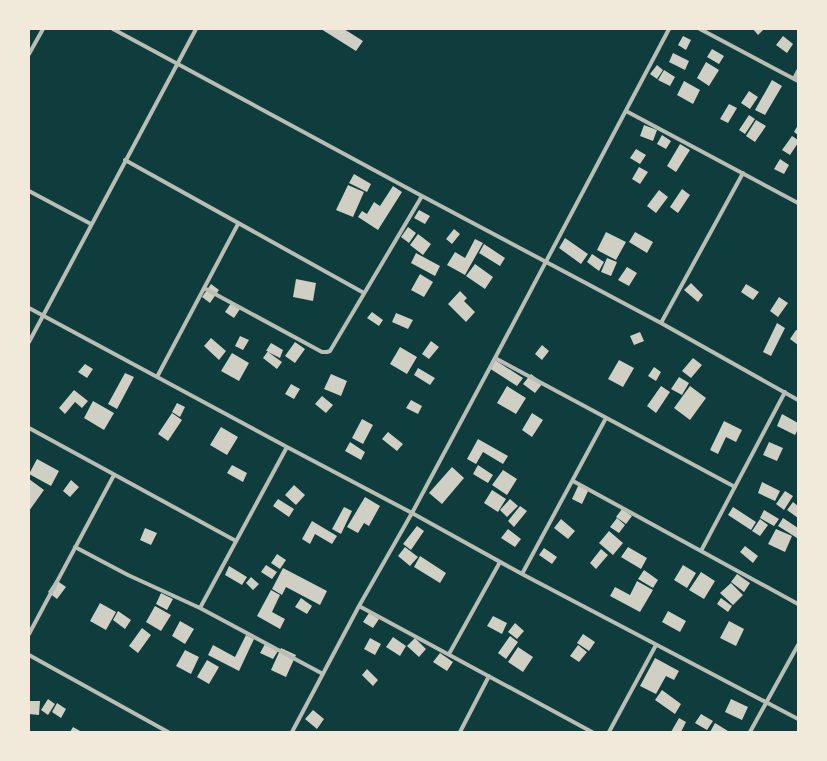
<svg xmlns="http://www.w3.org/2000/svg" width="827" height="761" font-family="'Exo 2',sans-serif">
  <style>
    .building { fill: #cfcfc3 }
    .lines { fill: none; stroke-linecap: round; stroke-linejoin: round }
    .minor { stroke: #b8beb3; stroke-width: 4 }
  </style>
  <rect width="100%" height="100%" fill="#0f3d3e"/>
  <!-- building -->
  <path class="building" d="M321 29H344L363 41 356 51Z
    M753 29H764L758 35Z
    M683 36 691 40 686 50 678 45Z
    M783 36 793 44 787 53 776 45Z
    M712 49 724 56 719 64 707 57Z
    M673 53 689 61 685 70 669 62Z
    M706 62 719 70 709 86 697 78Z
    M657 65 663 70 657 79 650 74Z
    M664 70 675 77 670 86 658 80Z
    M772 80 782 86 765 115 755 110Z
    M684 81 700 90 693 104 677 95Z
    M749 91 758 97 750 109 741 103Z
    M729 104 737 108 728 123 720 119Z
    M749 115 755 119 745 134 739 130Z
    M756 120 766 126 755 142 746 136Z
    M644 125 657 130 653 141 640 136Z
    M798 125V135L794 132Z
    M662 135 671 141 666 149 657 144Z
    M792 136 798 140V143L790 155 782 150Z
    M680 144 690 150 676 172 667 166Z
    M636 149 646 155 640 164 630 158Z
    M780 159 789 165 784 174 774 169Z
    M639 167 648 172 640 184 632 179Z
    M354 174 371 184 367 192 349 183Z
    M348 185 364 192 353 217 336 210Z
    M393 186 402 192 378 230 358 217 362 211 367 214 374 202 380 206Z
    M682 189 690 195 678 213 670 207Z
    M659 190 668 197 656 213 647 206Z
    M419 210 430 216 425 224 414 218Z
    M408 227 416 233 409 243 401 237Z
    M454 229 460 234 452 244 446 239Z
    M606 232 626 242 616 260 597 250Z
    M635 232 653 242 647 253 629 242Z
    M418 234 431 244 423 255 410 245Z
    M565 238 588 254 581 264 559 248Z
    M475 239 483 243 465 275 447 265 455 252 465 258Z
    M484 244 505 258 500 266 479 253Z
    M416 253 440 266 435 276 411 263Z
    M592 254 604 262 599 271 587 262Z
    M607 258 617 262 611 276 601 272Z
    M475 264 493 277 485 289 466 276Z
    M627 267 637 273 629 286 618 280Z
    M420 274 433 282 424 297 411 290Z
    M296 279 316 283 313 301 293 297Z
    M691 283 703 295 698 302 684 290Z
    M211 284 219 290 210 303 202 297Z
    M746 284 759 292 753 300 741 292Z
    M460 291 467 298 464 301 475 312 466 322 448 304Z
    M779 297 788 303 778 317 770 311Z
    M231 303 240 309 234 318 225 312Z
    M372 312 383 320 379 326 367 318Z
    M396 313 413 320 408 329 392 322Z
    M777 323 785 328 771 356 763 352Z
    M796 330 798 331V345L790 339Z
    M640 332 644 341 634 345 630 336Z
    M240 336 249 340 243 350 235 346Z
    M211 338 226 351 219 360 204 346Z
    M431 341 439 347 429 359 422 354Z
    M295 342 305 349 295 363 285 356Z
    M271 343 283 350 280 358 268 352 282 362 277 369 263 358 268 351H266Z
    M542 345 549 351 542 360 535 354Z
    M400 347 417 357 407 374 390 364Z
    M232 353 249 363 239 381 221 371Z
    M693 358 702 365 691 378 682 371Z
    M495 360 523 378 517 386 489 368Z
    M619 360 634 368 623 387 608 379Z
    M85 364 93 369 87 378 78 372Z
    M654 367 661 372 656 381 648 376Z
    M418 368 435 378 430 385 414 375Z
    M125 373 134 377 117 409 108 404Z
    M331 374 347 381 341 396 324 389Z
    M531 374 543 383 535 393 523 384Z
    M679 377 689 383 682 395 671 389Z
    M291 384 300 389 294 399 285 394Z
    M507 386 526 398 516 414 497 403Z
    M661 386 670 392 656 413 647 406Z
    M690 386 706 398 690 420 674 408Z
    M74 390 88 401 82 408 75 402 65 414 59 408Z
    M322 396 333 405 326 413 315 404Z
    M411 400 422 406 418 414 406 408Z
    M93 401 114 413 104 430 84 418Z
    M177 403 185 407 180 417 172 412Z
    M172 413 182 420 168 441 158 434Z
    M532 413 543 420 532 437 522 430Z
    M782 414 798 423V429L795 435 777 426Z
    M362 419 373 425 363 444 352 438Z
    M724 421 742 430 736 442 726 437 718 454 710 450Z
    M221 427 238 437 227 455 210 445Z
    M388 432 403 444 397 451 382 439Z
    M478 439 508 456 503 464 483 452 476 464 467 459Z
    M350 442 365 452 361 460 345 451Z
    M769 442 783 448 777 461 763 455Z
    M37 459 59 471 51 486 29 474Z
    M232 465 247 473 243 482 227 473Z
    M478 465 493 475 488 483 473 474Z
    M452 467 464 478 442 504 429 493Z
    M503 470 517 479 507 495 492 485Z
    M29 479 44 490 29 511Z
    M71 480 79 487 70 497 63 491Z
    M762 482 780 491 775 501 758 493Z
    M579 484 589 489 582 504 572 499Z
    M294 485 305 495 296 505 285 495Z
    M492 490 506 499 498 512 484 503Z
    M785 491 793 496 784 510 776 504Z
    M365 497 380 506 369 526 364 523 358 533 347 527Z
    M278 499 294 509 289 517 273 506Z
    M510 499 518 506 507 517 500 510Z
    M793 502 798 506V518L787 510Z
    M520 506 527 511 514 527 508 521Z
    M344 507 352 511 341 534 332 529Z
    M733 507 756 522 751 530 728 515Z
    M622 509 632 516 626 524 616 517Z
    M764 510 779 519 774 526 760 518Z
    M617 518 625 525 619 533 610 527Z
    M783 518 798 528V536L797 538 778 526Z
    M561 519 575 531 568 539 554 528Z
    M760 519 768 525 760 536 752 531Z
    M312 521 337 536 332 544 315 534 310 544 302 539Z
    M417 526 424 531 411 550 403 544Z
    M145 528 157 533 151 545 140 540Z
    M508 529 521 539 515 547 501 538Z
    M776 529 792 536 785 552 768 544Z
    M609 531 623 543 613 555 599 543Z
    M745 546 758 556 753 563 740 552Z
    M405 547 418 557 410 566 398 556Z
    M628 547 647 558 641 569 621 557Z
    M544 548 557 557 552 564 539 555Z
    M601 549 608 555 596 569 590 563Z
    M277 554 286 560 280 569 271 563Z
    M420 556 446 573 440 583 414 567Z
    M266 565 277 572 272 579 261 572Z
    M683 565 696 573 687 588 674 580Z
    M229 566 247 577 242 585 225 575Z
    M283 568 327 591 320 605 286 587 282 595 272 589Z
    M644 570 658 580 653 588 638 579Z
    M701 572 715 581 704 599 689 590Z
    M737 574 750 583 744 592 731 582Z
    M251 577 259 584 253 590 246 583Z
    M56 580 66 587 57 599 48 592Z
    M637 581 653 590 640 612 610 596 615 587 630 595Z
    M731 583 743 595 733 605 720 593Z
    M271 590 280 595 272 612 285 619 280 629 257 616Z
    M161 593 173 599 167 610 156 604Z
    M301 598 312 606 307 614 295 607Z
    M721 598 732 606 728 612 717 604Z
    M100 603 116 612 106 630 90 621Z
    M155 606 171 615 161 631 146 622Z
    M118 611 131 620 125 629 113 620Z
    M668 611 686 621 680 632 662 622Z
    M369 613 379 619 373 628 363 622Z
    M493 616 507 623 502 634 487 626Z
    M180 621 194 629 185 644 172 636Z
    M729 621 744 629 736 646 720 638Z
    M515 623 524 631 517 639 508 632Z
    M142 628 151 635 138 653 129 646Z
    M583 634 595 642 589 651 577 643Z
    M246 635 254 639 239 671 208 655 213 645 235 657Z
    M510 636 518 642 506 659 498 653Z
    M393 637 406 646 400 656 386 647Z
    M370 638 381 644 375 655 364 649Z
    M415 638 426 649 419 657 407 646Z
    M265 644 278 651 273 659 260 653Z
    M578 645 587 652 579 662 570 656Z
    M518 647 533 657 523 672 508 662Z
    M281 648 296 655 286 677 271 670Z
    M185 650 199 657 191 674 176 666Z
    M440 653 453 662 447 671 433 662Z
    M655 658 679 671 674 680 666 676 656 694 640 686Z
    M207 660 219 667 209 684 197 677Z
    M367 669 378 680 373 686 362 675Z
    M662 690 681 704 675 714 655 700Z
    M48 699 55 704 48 715 41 710Z
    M731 699 748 707 742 720 725 712Z
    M29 701H40L39 715 29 714Z
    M57 703 66 709 61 718 52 712Z
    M313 710 324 719 317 729 305 719Z
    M701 714 713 721 707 730 695 723Z
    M679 718 686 722 681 732H671Z
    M715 723 728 731 727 732H710Z
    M73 727 82 732H70Z"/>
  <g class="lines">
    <!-- minor -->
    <path class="minor" d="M113 29 422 196 661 323 798 400
      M700 29 798 81
      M29 54 43 29
      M794 79 798 71
      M626 111 798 203
      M125 160 364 293
      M29 191 91 224
      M204 288 322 352H327L330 351 422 196
      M29 308 287 447 412 513 522 574 798 719
      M661 323 743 173
      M29 342 196 29
      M495 358 735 487
      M157 377 238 224
      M29 428 236 541
      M573 481 798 604
      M75 547 128 575 200 608 323 674
      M701 551 785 392
      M522 574 606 418
      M359 606 592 732
      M200 608 287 447
      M29 634 114 475
      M449 654 500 562
      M29 655 168 732
      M292 732 359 606 412 513 495 358 669 29
      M460 732 489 676
      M609 732 656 645
      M750 732 798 645"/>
  </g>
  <!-- border -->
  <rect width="827" height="761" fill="none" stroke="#f1e9da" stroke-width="60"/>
</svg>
